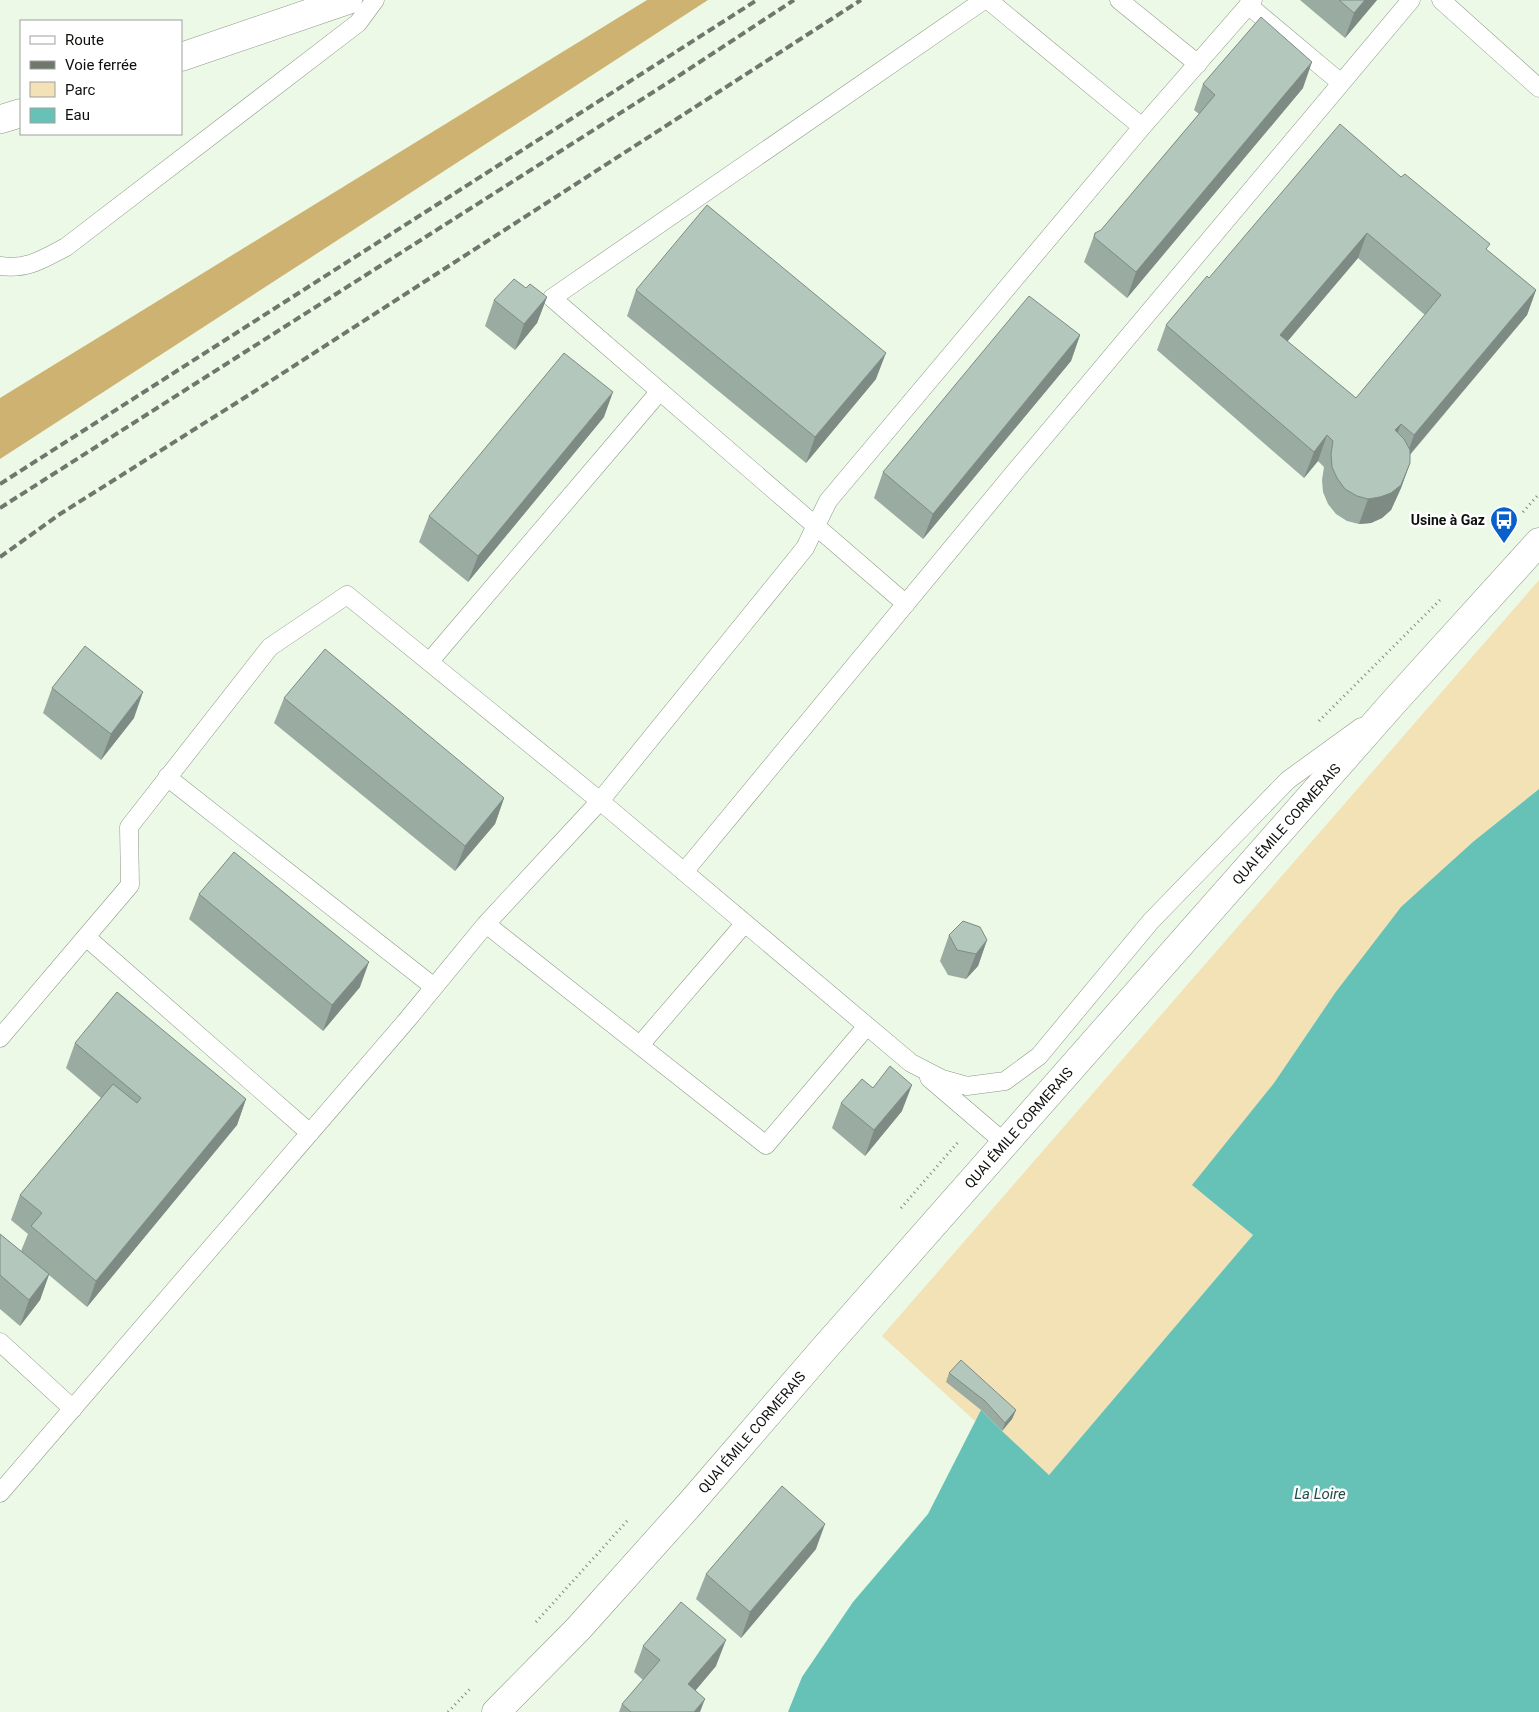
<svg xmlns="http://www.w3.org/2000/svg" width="1539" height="1712" font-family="Roboto,sans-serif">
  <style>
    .green { fill: #f4e2b7 }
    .forest { fill: #ceb271 }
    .water { fill: #66c2b6 }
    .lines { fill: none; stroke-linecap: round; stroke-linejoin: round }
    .service-casing { stroke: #8c9786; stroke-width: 19 }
    .minor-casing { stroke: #8c9786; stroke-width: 29 }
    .secondary-casing { stroke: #8c9786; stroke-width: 29 }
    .path { stroke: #80897d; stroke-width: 3; stroke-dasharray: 1 4; stroke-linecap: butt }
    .service { stroke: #fff; stroke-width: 18 }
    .minor { stroke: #fff; stroke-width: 28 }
    .secondary { stroke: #fff; stroke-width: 28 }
    .rail { stroke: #70786d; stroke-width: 4; stroke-dasharray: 8 4; stroke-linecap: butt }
    .wall { fill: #9aaba2; fill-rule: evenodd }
    .shaded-wall { fill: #7d8b84 }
    .building { fill: #b3c7bc; stroke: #7d8b84; fill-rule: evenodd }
    .labels { text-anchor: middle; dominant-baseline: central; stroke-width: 5; stroke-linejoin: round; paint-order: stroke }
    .poi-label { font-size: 14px; font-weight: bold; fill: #0d110b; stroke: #fff; text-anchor: end }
    .street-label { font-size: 14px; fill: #0d110b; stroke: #fff }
    .water-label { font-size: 15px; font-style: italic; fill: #234d48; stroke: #fff }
  </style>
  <rect width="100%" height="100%" fill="#ecf9e7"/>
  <!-- green -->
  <path class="green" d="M1539 580V789L1474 841 1335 993 1274 1083 1193 1185 1253 1235 1049 1475 1002 1431 982 1410 976 1422 882 1336Z"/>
  <!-- forest -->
  <path class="forest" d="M647 0H708L0 459V398Z"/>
  <!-- water -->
  <path class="water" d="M1539 789V1712H788L802 1677 853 1602 928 1514 981 1410 1002 1431 1049 1475 1253 1235 1192 1185 1274 1083 1335 993 1401 907 1474 841Z"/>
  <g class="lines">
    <!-- service casing -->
    <g class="service-casing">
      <path id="service" d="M988 0 1142 127
        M1119 0 1198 64
        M1441 0 1539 88
        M1248 5 1341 83
        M0 266C27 270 43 259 66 247L358 23 375 0
        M906 604 552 298 984 0
        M430 661 660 391
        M167 777 434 987
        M684 872 1013 474 1411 0
        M486 924 766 1145 867 1026
        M86 937 310 1133
        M0 1038 130 885 129 827 270 647 347 595 600 801 911 1063 942 1079 967 1086 1005 1081 1039 1056 1151 921 1288 780 1361 727
        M640 1045 745 923
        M929 1078 1006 1144
        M0 1342 73 1409
        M0 1493 407 1020 486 924 600 801 805 548 828 501 1142 127 1253 0"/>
    </g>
    <!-- minor casing -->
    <g class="minor-casing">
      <path id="minor" d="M181 57 348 0
        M1 119 21 113"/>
    </g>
    <!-- secondary casing -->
    <g class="secondary-casing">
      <g id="secondary">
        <path id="s1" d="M496 1712 578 1629 690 1504 822 1351 1393 703 1539 542"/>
      </g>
    </g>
    <!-- path -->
    <path class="path" d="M1523 512 1539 494
      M1319 721 1440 600
      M901 1208 959 1141
      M536 1622 627 1521
      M448 1712 470 1689"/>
    <!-- service -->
    <use href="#service" class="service"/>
    <!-- minor -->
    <use href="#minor" class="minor"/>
    <!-- secondary -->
    <use href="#secondary" class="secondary"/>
    <!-- rail -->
    <path class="rail" d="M0 484 757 0
      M0 508 680 75 794 0
      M0 557 60 514 252 393 861 0"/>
  </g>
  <!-- wall -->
  <path class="wall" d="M1300 0H1377L1345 38Z
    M1203 84 1303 88 1127 298 1084 262 1095 233 1101 230 1199 114 1194 110Z
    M1401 177 1488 251 1536 290 1527 315 1410 455V463L1401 488 1391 510 1382 518 1371 523 1359 524 1347 521 1336 514 1328 504 1323 492 1322 480 1324 467 1318 461 1304 478 1157 350 1166 325 1209 278ZM1358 258 1425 315 1356 398 1287 341Z
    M526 288 547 297 537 323 515 350 485 326 494 300Z
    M636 290 876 379 806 463 627 316Z
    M1080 335 1071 361 923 539 874 498 883 472Z
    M604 417 468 582 419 542 429 516Z
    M52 688 134 718 101 760 43 713Z
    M284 698 504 798 495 824 455 871 274 723Z
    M199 894 360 987 323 1031 189 919Z
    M949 935 987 940 978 966 966 979 948 975 940 961Z
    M75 1043 246 1099 237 1125 87 1307 49 1275 40 1300 20 1326 0 1309V1234L21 1251 28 1234 11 1220 20 1195 101 1098 66 1068Z
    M841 1103 902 1111 865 1156 832 1128Z
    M949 1373 1016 1410 1012 1419 1002 1431 981 1410 946 1382Z
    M816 1549 741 1638 696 1599 706 1574Z
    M643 1646 716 1666 695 1691 700 1712H619L622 1704 643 1680 634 1672Z"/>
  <!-- shaded-wall -->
  <path class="shaded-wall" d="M1365 0H1377L1345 38 1354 13Z
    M1312 62 1303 88 1127 298 1136 272Z
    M1367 233 1358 258 1271 361 1280 335Z
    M1536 290 1527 315 1405 460 1414 435Z
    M547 297 537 323 515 350 524 324Z
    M1080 335 1071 361 923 539 933 514Z
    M886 353 876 379 806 463 815 437Z
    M613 392 604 417 468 582 478 556Z
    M1401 424 1391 450 1395 430Z
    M1327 435 1318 461 1304 478 1314 452Z
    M1410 463 1401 488 1391 510 1382 518 1371 523 1359 524 1368 499Z
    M143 692 134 718 101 760 111 734Z
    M504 798 495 824 455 871 465 846Z
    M987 940 978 966 966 979 976 954Z
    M369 962 360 987 323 1031 332 1005Z
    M912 1085 902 1111 865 1156 874 1130Z
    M246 1099 237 1125 87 1307 96 1281Z
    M49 1274 40 1300 20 1326 29 1300Z
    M1016 1410 1012 1419 1002 1431 1005 1423Z
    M825 1524 816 1549 741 1638 750 1612Z
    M726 1640 716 1666 679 1710 688 1684Z
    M705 1699 700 1712H694Z"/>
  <!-- building -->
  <path class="building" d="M1339 0H1365L1354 13Z
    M1261 17 1312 62 1136 272 1094 237 1095 233 1101 230 1215 95 1203 84Z
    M1340 124 1401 177 1405 174 1490 244 1486 249 1536 290 1414 435 1401 424 1395 430 1404 439 1410 450V463L1401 485 1391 493 1380 497 1368 499 1357 496 1345 489 1337 478 1332 467 1331 454 1333 441 1327 435 1314 452 1166 325 1207 276 1209 278ZM1367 233 1441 295 1356 398 1280 335Z
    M707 205 886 353 815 437 636 290Z
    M514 279 526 288 530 284 547 297 524 324 494 300Z
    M1029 296 1080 335 933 514 883 472Z
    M564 353 613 392 478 556 429 516Z
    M85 646 143 692 111 734 52 688Z
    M325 649 504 798 465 846 284 698Z
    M234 852 369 962 332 1005 199 894Z
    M963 921 980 927 987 940 976 954 957 950 949 935Z
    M117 992 246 1099 96 1281 31 1226 42 1213 20 1195 113 1084 137 1103 141 1098 75 1043Z
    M890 1066 912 1085 874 1130 841 1103 862 1079 873 1088Z
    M0 1234 49 1274 29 1300 0 1275Z
    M961 1360 1016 1410 1005 1423 985 1401 949 1373Z
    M782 1486 825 1524 750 1612 706 1574Z
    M681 1602 726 1640 688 1684 705 1699 694 1712H631L622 1704 660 1660 643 1646Z"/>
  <!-- icons -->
  <defs>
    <g id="bus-pin" transform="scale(1.4375)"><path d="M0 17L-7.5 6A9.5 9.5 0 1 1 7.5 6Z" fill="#0a60ca" stroke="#fff"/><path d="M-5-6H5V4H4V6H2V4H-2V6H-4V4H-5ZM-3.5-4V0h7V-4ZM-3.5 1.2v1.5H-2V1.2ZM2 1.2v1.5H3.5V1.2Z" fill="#fff"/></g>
  </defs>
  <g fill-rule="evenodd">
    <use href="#bus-pin" x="1504" y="520"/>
  </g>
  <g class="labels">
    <!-- poi labels -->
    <g class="poi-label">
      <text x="1485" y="520">Usine à Gaz</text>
    </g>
    <!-- street labels -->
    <g class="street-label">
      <text stroke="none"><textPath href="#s1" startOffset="1189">QUAI ÉMILE CORMERAIS</textPath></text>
      <text stroke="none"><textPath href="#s1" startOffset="784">QUAI ÉMILE CORMERAIS</textPath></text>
      <text stroke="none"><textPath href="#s1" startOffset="379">QUAI ÉMILE CORMERAIS</textPath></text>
    </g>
    <!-- water labels -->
    <g class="water-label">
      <text x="1320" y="1494">La Loire</text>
    </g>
  </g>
  <!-- legend -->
  <rect x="20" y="20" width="162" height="115" fill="#ffffff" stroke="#9ea09d"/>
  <rect x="30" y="36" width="25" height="8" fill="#ffffff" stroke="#9ea09d"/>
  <text x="65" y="45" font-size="15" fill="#0d110b">Route</text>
  <rect x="30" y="61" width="25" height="8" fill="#70786d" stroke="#9ea09d"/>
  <text x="65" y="70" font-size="15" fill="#0d110b">Voie ferrée</text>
  <rect x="30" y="82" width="25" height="15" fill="#f4e2b7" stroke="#9ea09d"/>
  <text x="65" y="95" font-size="15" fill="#0d110b">Parc</text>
  <rect x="30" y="108" width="25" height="15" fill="#66c2b6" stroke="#9ea09d"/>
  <text x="65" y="120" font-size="15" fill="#0d110b">Eau</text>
</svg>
